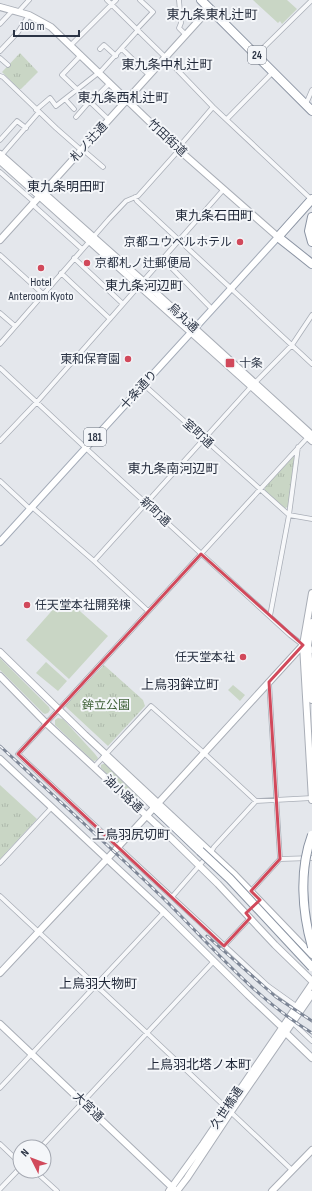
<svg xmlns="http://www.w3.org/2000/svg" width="312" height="1191" font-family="'Sofia Sans Condensed','Noto Sans JP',sans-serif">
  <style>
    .green { fill: #c9d6c5 }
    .park { fill: url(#park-tufts) }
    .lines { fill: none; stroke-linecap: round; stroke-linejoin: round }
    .street-casing { stroke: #a9aeb7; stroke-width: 5.5 }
    .secondary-casing { stroke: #a9aeb7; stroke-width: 8 }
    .primary-casing { stroke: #a3abb8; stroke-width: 8 }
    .highway-casing { stroke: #8b94a3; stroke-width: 10 }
    .street { stroke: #f7f8fa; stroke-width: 4 }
    .secondary { stroke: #fff; stroke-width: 6 }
    .primary { stroke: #fff; stroke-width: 6 }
    .highway { stroke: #fff; stroke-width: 8 }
    .rail-casing { stroke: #7d8696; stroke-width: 3 }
    .rail { stroke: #f4f6f9; stroke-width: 1.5; stroke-dasharray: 4.5; stroke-linecap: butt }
    .highway-bridge-casing { stroke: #8b94a3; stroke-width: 10; stroke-linecap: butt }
    .highway-bridge { stroke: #fff; stroke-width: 8 }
    .marked { fill: none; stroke: #d1495b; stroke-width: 3; stroke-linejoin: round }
    .poi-dot { fill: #d1495b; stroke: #f4f6f9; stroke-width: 1.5 }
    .labels { text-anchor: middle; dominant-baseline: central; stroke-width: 4; stroke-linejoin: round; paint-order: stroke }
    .shield { fill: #f4f6f9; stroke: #676e7b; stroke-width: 1 }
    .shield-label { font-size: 11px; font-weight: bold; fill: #2b3445 }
    .street-label { font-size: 12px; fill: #2b3445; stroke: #f4f6f9 }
    .poi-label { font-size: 12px; fill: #2b3445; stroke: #f4f6f9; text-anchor: end }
    .park-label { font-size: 12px; fill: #3f6138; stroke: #f4f6f9 }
    .neighbourhood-label { font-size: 13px; fill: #1d2536; stroke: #f4f6f9 }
  </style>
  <defs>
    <pattern id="park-tufts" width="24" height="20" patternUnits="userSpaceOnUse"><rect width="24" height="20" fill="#c9d6c5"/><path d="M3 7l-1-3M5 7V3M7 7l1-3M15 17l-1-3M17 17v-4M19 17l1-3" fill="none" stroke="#adb8ab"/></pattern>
  </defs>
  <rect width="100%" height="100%" fill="#e4e7ec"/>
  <!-- green -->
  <path class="green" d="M253 0H287L297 9 282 24 280 21 278 23Z
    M64 597 108 636 69 679 26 640Z
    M0 658 49 707 50 710 48 713 45 714 43 713 0 670Z
    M46 662 67 681 58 691 36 673Z
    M233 685 245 695 240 701 228 690Z
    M58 718 63 719 95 754 98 758 97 760 94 761 92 760 55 725V720Z
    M103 764H105L145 804V807L141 806 101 768V765Z"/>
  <!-- park -->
  <path class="park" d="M20 53 38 72 21 89H19L2 72Z
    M294 456H296L288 507 285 508 265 491V487Z
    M104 665 143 700 145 706 108 746 65 706Z
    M0 785 37 819 0 859Z"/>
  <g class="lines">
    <!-- street casing -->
    <g class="street-casing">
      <path id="street" d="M107 0 163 55 213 107 311 199
        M179 0 181 23 179 28 186 35
        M19 11 29 0
        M0 24 13 10
        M137 29 153 12 140 0
        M71 45 116 0
        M100 49 104 45 116 56
        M122 49 149 75
        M0 51 18 32 29 15
        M81 55 62 75 109 120
        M256 55 312 0
        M0 58 8 65
        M0 76 3 77 56 128 81 150
        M65 99 74 109
        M90 103 110 83
        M306 104 312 90
        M36 110 50 98 56 106 102 70 138 30
        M76 117 89 102
        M227 119 273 72
        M0 140 17 121 26 128
        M178 148 213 107
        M82 149 103 167
        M0 157 39 112
        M0 172 34 202
        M135 197 137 201 312 364
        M32 204 82 249
        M0 255 43 294
        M74 258 123 304
        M162 258 212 309
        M61 273 110 319
        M0 313 15 326
        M0 344 109 219 126 201 138 196 179 150
        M0 368 90 452 290 635 303 645H308L312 651
        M143 384 289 515 312 519
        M0 441 37 402 224 189
        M0 481 30 509
        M32 507 94 561 148 611
        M94 561 249 389 292 345 312 315
        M270 616 289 515 298 447
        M269 682 280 859
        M94 767 151 706 204 753 256 801 312 798
        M0 863 52 807
        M251 891 280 859 312 858
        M0 896 147 1033 292 1170
        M172 897 211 852 214 847 256 801
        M224 946 250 918
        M296 1006 268 986 18 754 308 437
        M293 1023 312 1041
        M0 1088 164 912
        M0 1144 20 1163
        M41 1147 214 961
        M35 1171 57 1191
        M0 1189 20 1168"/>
    </g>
    <!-- secondary casing -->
    <g class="secondary-casing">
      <path id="secondary" d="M0 7 29 15 51 27 179 150 278 237
        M0 154 143 281 312 435
        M0 161 312 441
        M0 240 210 8
        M312 593 303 645 312 800
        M312 622 308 645 312 700
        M0 652 85 735 235 875 312 955
        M0 676 45 722 172 839 218 884 275 945 312 981
        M104 758 154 807
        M0 759 164 912 248 995 282 1027
        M0 973 107 859 303 645
        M0 1024 176 1191
        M286 1033 312 1058
        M169 1191 203 1144 312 984
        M177 1191 187 1178 230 1113 312 994
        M272 1191 312 1150"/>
    </g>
    <!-- primary casing -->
    <g class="primary-casing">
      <path id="primary" d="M0 542 278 237"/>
    </g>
    <!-- highway casing -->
    <g class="highway-casing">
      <path id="highway" d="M201 0 312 111
        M312 199 278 237 312 264
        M312 217 309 231 312 242
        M154 807 200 851"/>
    </g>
    <!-- street -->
    <use href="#street" class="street"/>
    <!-- secondary -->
    <use href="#secondary" class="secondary"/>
    <!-- primary -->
    <use href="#primary" class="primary"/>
    <!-- highway -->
    <use href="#highway" class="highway"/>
    <!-- rail casing -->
    <g class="rail-casing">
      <path id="rail" d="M0 746C54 796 109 846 162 897 210 944 253 997 312 1033
        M207 936 276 997 312 1021"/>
    </g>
    <!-- rail -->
    <use href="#rail" class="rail"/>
    <!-- highway-bridge casing -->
    <g class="highway-bridge-casing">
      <path id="highway-bridge" d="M312 835C299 870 302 911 312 947
        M200 851 230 879 312 967"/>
    </g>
    <!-- highway-bridge -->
    <use href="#highway-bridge" class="highway-bridge"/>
  </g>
  <!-- marked area -->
  <path class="marked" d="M201 554 303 645 269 682 280 859 251 891 260 900 246 913 250 918 224 946 18 754Z"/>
  <!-- markers -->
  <g class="poi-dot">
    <circle cx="240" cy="242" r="4"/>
    <circle cx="87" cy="263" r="4"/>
    <circle cx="41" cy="268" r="4"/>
    <circle cx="128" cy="359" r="4"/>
    <rect x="225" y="358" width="10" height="10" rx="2"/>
    <circle cx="27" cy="605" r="4"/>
    <circle cx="243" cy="657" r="4"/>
  </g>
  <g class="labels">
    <!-- shield labels -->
    <g class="shield">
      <rect x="248" y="46" width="18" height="18" rx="3"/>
      <rect x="84" y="428" width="22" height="18" rx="3"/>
    </g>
    <g class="shield-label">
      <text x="257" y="55">24</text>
      <text x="95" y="437">181</text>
    </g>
    <!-- street labels -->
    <g class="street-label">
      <text transform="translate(167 138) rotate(43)">竹田街道</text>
      <text transform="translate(89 142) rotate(-48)">札ノ辻通</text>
      <text transform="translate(183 318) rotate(43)">烏丸通</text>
      <text transform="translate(139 390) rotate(-48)">十条通り</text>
      <text transform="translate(198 434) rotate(42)">室町通</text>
      <text transform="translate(155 512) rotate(43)">新町通</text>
      <text transform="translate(123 794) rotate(43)">油小路通</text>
      <text transform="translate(88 1107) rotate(44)">大宮通</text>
      <text transform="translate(227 1108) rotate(-56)">久世橋通</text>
    </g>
    <!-- poi labels -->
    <g class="poi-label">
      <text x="232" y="242">京都ユウベルホテル</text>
      <text x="95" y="263" text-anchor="start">京都札ノ辻郵便局</text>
      <text x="41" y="282" text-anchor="middle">Hotel<tspan x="41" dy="14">Anteroom Kyoto</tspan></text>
      <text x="120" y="359">東和保育園</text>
      <text x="239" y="363" text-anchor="start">十条</text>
      <text x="35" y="605" text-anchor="start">任天堂本社開発棟</text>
      <text x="235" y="657">任天堂本社</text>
    </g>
    <!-- park labels -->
    <g class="park-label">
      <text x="106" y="705">鉾立公園</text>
    </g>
    <!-- neighbourhood labels -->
    <g class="neighbourhood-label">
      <text x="212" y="15">東九条東札辻町</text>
      <text x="167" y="65">東九条中札辻町</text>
      <text x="123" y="98">東九条西札辻町</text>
      <text x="66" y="187">東九条明田町</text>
      <text x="214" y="216">東九条石田町</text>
      <text x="144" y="286">東九条河辺町</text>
      <text x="173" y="469">東九条南河辺町</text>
      <text x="180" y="685">上鳥羽鉾立町</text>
      <text x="131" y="835">上鳥羽尻切町</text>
      <text x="98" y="984">上鳥羽大物町</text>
      <text x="199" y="1065">上鳥羽北塔ノ本町</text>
    </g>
  </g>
  <!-- north arrow -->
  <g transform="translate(32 1159) rotate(312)"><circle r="19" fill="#f4f6f9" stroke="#a4a8b1"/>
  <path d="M0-3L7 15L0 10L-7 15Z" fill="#d1495b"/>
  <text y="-6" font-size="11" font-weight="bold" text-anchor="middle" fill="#2b3445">N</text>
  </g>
  <!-- scale -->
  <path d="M14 30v6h65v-6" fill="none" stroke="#2b3445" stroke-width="2"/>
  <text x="20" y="30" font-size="12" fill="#2b3445" stroke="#f4f6f9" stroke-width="3" paint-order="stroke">100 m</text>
</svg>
